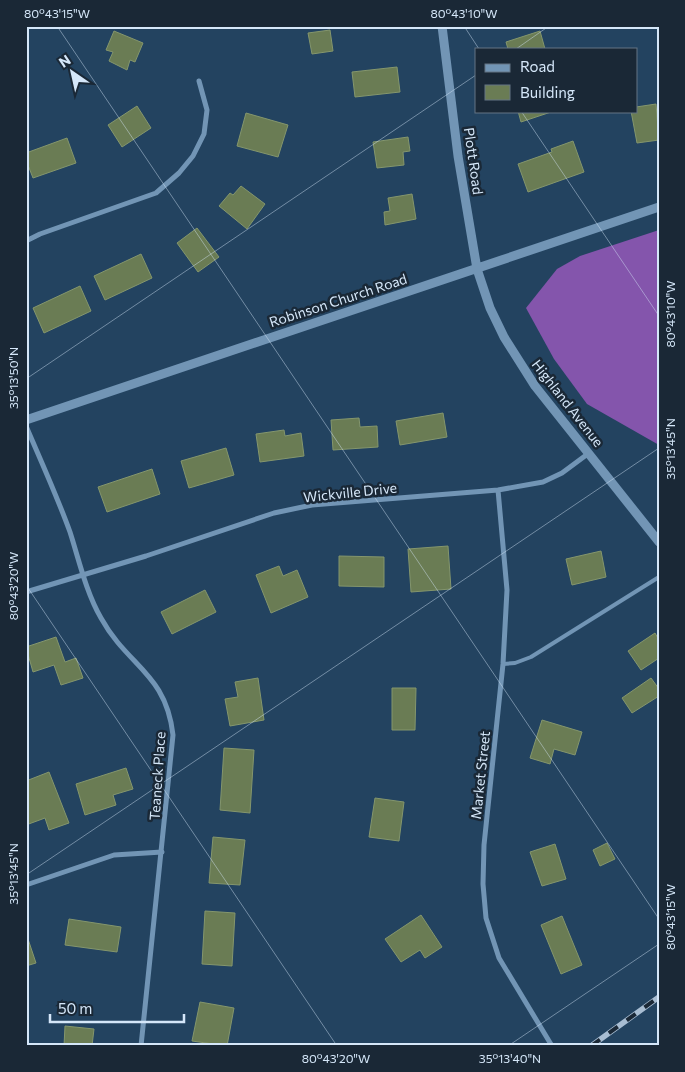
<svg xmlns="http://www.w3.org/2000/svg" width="685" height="1072" font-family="Commissioner,sans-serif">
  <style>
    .forest { fill: #8455ac }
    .building { fill: #6a7c54; stroke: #84966d }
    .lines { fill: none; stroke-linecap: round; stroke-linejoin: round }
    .service { stroke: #7295b5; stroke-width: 4 }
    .minor { stroke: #7295b5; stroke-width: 5 }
    .tertiary { stroke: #7295b5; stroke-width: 9 }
    .rail-casing { stroke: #a8bdd2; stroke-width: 5.5 }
    .rail { stroke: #1a2836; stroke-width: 4; stroke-dasharray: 11; stroke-linecap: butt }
    .ticks { fill: none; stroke: #d5e7f9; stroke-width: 1; stroke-opacity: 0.45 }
    .labels { text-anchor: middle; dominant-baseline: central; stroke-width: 5; stroke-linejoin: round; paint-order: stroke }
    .street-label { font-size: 14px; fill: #d5e7f9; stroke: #1a2836 }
    .neatline { fill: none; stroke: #d5e7f9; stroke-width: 2 }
    .ticks-label { font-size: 12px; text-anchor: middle; fill: #d5e7f9 }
  </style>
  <rect width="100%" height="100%" fill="#234360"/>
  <!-- forest -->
  <path class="forest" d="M659 230V445L587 404 554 359 526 308 557 269 580 256Z"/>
  <!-- building -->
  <path class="building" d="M330 30 333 51 312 54 308 33Z
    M114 31 143 43 135 62 130 60 127 70 109 61 113 52 106 50Z
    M540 31 545 49H508L506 42Z
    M397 67 400 92 355 97 352 72Z
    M656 104 659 140 637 143 631 111H636V107Z
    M137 106 151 128 122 147 108 125Z
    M518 111H554L521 122Z
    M246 113 288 125 278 157 237 146Z
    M408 137 410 151 403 152 404 165 377 168 373 142Z
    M67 138 76 163 33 178 26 160V153Z
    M573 141 584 172 528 192 518 164 552 152 551 149Z
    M241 186 265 204 247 229 219 206 230 193 233 195Z
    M412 194 416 219 385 225 384 212 390 211 388 198Z
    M197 228 219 257 198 272 177 243Z
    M141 254 152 278 105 300 94 276Z
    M80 286 91 311 44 333 33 308Z
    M443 413 447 437 400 445 396 421Z
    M359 418 360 427 377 426 378 447 333 450 331 420Z
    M284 430 285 436 301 433 304 456 260 462 256 434Z
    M226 448 234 475 189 488 181 461Z
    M152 469 160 494 107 512 98 487Z
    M448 546 451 589 411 592 408 549Z
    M601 551 606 577 572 585 566 559Z
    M339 556 384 557V587L339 586Z
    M279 566 283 576 297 570 308 597 271 613 256 575Z
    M205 590 216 612 172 634 161 612Z
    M655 633 659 640V658L641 670 628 651Z
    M56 637 65 662 76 658 83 678 61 685 54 665 33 672 26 647Z
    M258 678 264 720 230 726 225 699 238 697 235 682Z
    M651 678 659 689V696L632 713 622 698Z
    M392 688H416L415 730H392Z
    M542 720 582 732 575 755 554 749 550 764 530 758Z
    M224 748 254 750 250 813 220 810Z
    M126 768 133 789 113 795 116 805 85 815 76 784Z
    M49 772 69 823 49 830 45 818 26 825V781Z
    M375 798 404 802 399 841 369 837Z
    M213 837 245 840 240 885 209 883Z
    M607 843 615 859 600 866 593 850Z
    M555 844 566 879 542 886 530 852Z
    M205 911 235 913 232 966 202 964Z
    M421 915 442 947 425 958 420 950 401 962 385 939Z
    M562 916 582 965 561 974 541 925Z
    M69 919 121 927 117 952 65 945Z
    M26 939H28L36 963 26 966Z
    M200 1002 234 1008 227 1046 192 1041Z
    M65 1026 94 1029 92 1046H64Z"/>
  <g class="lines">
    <!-- service -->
    <path class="service" d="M503 664 515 663 531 657 659 577"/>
    <!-- minor -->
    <path class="minor" d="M26 241 40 234 156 193 179 173 193 156 204 134 207 110 199 81
      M26 426C41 461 57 496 70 532 79 560 86 592 101 618 128 667 166 673 173 735L141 1046
      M498 490 507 590 503 664 484 845 483 884 486 918 499 958 552 1046
      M26 592 146 556 274 513 312 505 498 490 543 482 562 473 589 453
      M26 885 114 855 162 852"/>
    <!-- tertiary -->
    <path class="tertiary" d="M442 26 458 156 477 269 490 308 504 337 535 386 659 542
      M26 420 659 207"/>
    <!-- rail casing -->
    <g class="rail-casing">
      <path id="rail" d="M591 1046 659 997"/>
    </g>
    <!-- rail -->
    <use href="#rail" class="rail"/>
  </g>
  <!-- ticks -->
  <path class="ticks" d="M57 26 659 919M464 26 479 49M516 49 549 26M521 111 659 316M26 379 476 75M26 585 337 1046M26 875 659 448M508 1046 659 944"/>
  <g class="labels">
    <!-- street labels -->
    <g class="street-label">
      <text transform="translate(474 161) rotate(82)">Plott Road</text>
      <text transform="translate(338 300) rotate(-18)">Robinson Church Road</text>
      <text transform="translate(568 403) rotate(52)">Highland Avenue</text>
      <text transform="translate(350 492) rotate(-6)">Wickville Drive</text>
      <text transform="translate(480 775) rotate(-84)">Market Street</text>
      <text transform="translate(157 776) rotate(-86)">Teaneck Place</text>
    </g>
  </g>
  <!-- border -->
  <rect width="685" height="1072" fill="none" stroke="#1a2836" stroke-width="55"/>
  <!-- legend -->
  <rect x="475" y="48" width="162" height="65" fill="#1a2836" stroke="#657484"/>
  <rect x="485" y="64" width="25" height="8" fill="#7295b5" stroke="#657484"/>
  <text x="520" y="72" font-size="15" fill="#d5e7f9">Road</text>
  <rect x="485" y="85" width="25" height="15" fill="#6a7c54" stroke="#657484"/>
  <text x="520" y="98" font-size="15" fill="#d5e7f9">Building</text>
  <!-- north arrow -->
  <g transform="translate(72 72) rotate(326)" stroke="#1a2836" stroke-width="4" paint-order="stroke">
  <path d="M0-4L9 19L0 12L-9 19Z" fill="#d5e7f9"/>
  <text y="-8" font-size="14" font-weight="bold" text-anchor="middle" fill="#d5e7f9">N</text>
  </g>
  <!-- scale -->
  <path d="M50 1014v8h134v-8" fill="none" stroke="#d5e7f9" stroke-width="2.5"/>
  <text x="58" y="1014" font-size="15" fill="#d5e7f9" stroke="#1a2836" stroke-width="4" paint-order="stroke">50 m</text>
  <rect x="28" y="28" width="630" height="1016" class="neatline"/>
  <g class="ticks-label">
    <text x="57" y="18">80°43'15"W</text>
    <text x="464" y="18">80°43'10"W</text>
    <text transform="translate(671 314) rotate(-90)" y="4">80°43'10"W</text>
    <text transform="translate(14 378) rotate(-90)" y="4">35°13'50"N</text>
    <text transform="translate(671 449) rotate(-90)" y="4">35°13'45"N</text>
    <text transform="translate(14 586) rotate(-90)" y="4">80°43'20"W</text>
    <text transform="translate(14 874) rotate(-90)" y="4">35°13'45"N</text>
    <text transform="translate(671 917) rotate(-90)" y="4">80°43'15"W</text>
    <text x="336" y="1063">80°43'20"W</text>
    <text x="510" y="1063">35°13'40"N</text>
  </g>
</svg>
